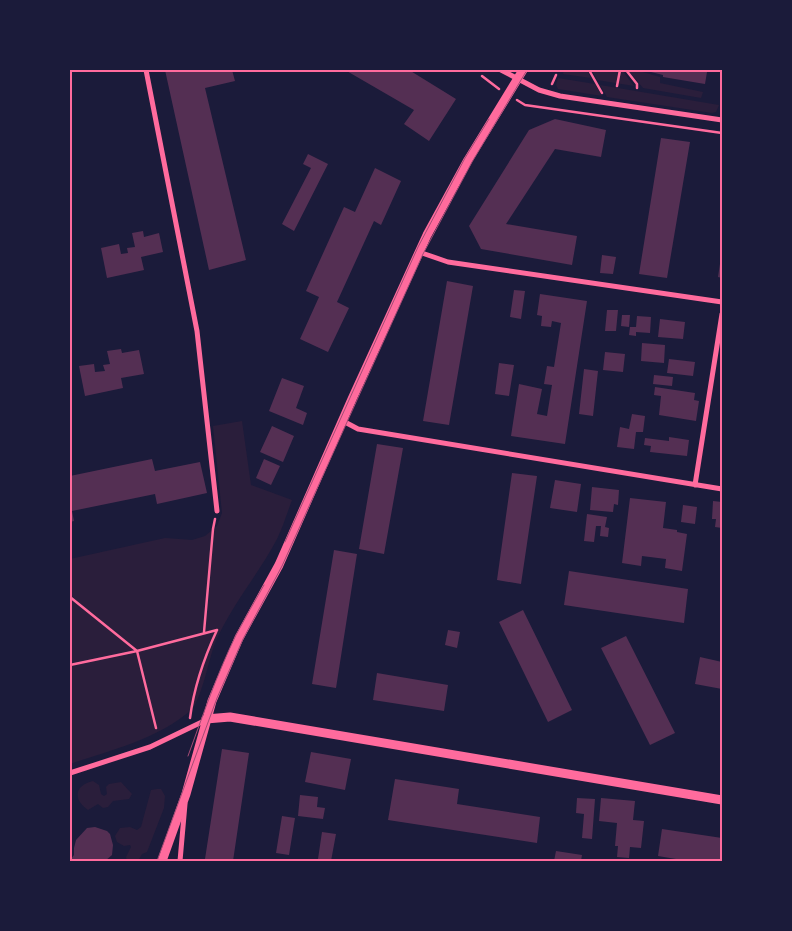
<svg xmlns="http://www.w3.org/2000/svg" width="792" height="931" font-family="Bitter,serif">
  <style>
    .green { fill: #2a1e3b }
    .building { fill: #542f53 }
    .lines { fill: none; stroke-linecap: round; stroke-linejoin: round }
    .path { stroke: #ff6b9d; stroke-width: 2.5 }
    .minor { stroke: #ff6b9d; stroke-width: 5 }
    .tertiary { stroke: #ff6b9d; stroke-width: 9 }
    .tram { stroke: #a44b75; stroke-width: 1 }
    .neatline { fill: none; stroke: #ff6b9d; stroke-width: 2 }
  </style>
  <rect width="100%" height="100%" fill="#1b1b3a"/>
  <!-- green -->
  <path class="green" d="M564 70H587L591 78 563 74Z
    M596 70H622L634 86 597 80 593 72Z
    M628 70C640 70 649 74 660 77V83L703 92 701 98 643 88Z
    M558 78 595 84 602 96 558 89 556 85Z
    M600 85 719 105 716 112 712 113 607 97Z
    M242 421 251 485 292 500C287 513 283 527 277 539 258 575 231 606 215 643 209 659 201 701 191 710 160 738 109 751 70 764V559L165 538 192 540 205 536 217 526 222 513 213 426Z
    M93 781 99 785 101 794 104 796 107 794 106 787 109 784 121 782 132 794 129 799 113 801 108 807 103 808 98 804 88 810C72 799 75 785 93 781Z
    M157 789H161L165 796 164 808 147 852 142 854 138 861H127L126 857 131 847 130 845 124 846 117 842 115 836 120 828 130 827 137 830 141 827 151 790Z"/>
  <!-- building -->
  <path class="building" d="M165 70H232L235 81 205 88 246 260 209 270Z
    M345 70H409L456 99 429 141 404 124 414 110Z
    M643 70H710L707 72 705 84 663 77V75Z
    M555 119 606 130 601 157 555 149 506 224 577 236 572 265 481 249 469 226 529 130Z
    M661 138 690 142 667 278 639 274Z
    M308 154 328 164 294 231 282 224 311 168 303 164Z
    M375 168 401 181 381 225 374 221 337 302 349 308 328 352 300 339 319 297 306 291 344 207 355 212Z
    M143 231 144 237 159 233 163 252 141 257 144 270 107 278 101 248 119 244 121 254 128 253 127 248 135 247 132 233Z
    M602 255 616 257 613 274 600 273Z
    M721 257H722V278L718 277Z
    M447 281 473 286 449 425 423 421Z
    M514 290 525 291 521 319 510 317Z
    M540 294 587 301 565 444 511 436 519 384 542 389 537 414 547 416 552 385 544 384 547 366 554 367 561 323 552 321 551 327 541 326 542 316 537 315Z
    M607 310H618L616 331H605Z
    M622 315H630L629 327 621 326Z
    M637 316 651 317 650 333 636 332V336L629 335 630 327H636Z
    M660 319 685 322 683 339 658 337Z
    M642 343 665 345 664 363 641 361Z
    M121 349 122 353 139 350 144 374 121 378 123 388 85 396 79 366 94 364 95 372 105 371 103 365 110 364 107 351Z
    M605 352 625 354 623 372 603 370Z
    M669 359 695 362 693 376 667 373Z
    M499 363 514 365 509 396 495 394Z
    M584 369 598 371 593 416 579 414Z
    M654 375 673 377 672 386 653 384Z
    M282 378 304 386 296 408 307 413 303 425 269 411Z
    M655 387 695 393 694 400 699 401 696 421 659 415 661 396 654 395Z
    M632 414 645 416 643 432H636L634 449 617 447 620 427 629 429Z
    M272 426 294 436 283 462 260 452Z
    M669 437 689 440 687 456 650 452 651 446 644 445 645 438 669 441Z
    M377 444 403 448 384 554 359 549Z
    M152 459 155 471 200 462 207 493 157 504 155 494 72 511 74 521 70 522V476Z
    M264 459 280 466 271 485 256 478Z
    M512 473 537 476 521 584 497 580Z
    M555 480 581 484 577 512 550 508Z
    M592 487 619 490 618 505 614 504 613 512 590 510Z
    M630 498 666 502 663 528 677 530V532L687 534 682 571 665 568 666 559 642 556 641 566 622 563Z
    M713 501 722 502V528L715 527 716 519H712Z
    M683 505 697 507 695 524 681 522Z
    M587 514 607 517 605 527 609 528 608 537 600 536 601 526H596L594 542 584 541Z
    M334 550 357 554 336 688 312 684Z
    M569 571 688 589 684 623 564 605Z
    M523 610 572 710 548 722 499 622Z
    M448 630 460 632 457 648 445 645Z
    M626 636 675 733 650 745 601 648Z
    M700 657 722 662V689L695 684Z
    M377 673 448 685 444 711 373 700Z
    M222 749 249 753 233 861 205 859Z
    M311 752 351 759 345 790 305 782Z
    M395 779 459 789 457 804 540 817 537 843 388 820Z
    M300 795 318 797 317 807 325 808 323 819 298 816Z
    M577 798 595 799 592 839 582 838 584 814 576 813Z
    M601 798 635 801 633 820 644 821 641 848 630 847 629 858 617 857 618 846H615L617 823 599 821Z
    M282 816 295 818 289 855 276 853Z
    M95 827 107 831 110 834 113 845 112 855 105 861H73L71 859 74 855V848L76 840 87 828Z
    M662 829 722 838V861H688L658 856Z
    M322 832 336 834 331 861 318 859Z
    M556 851 582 855 581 861H554Z"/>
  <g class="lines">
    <!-- path -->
    <path class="path" d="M589 70 602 93
      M626 70 637 84V88
      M482 76 499 89
      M552 84 556 75
      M617 86 620 70
      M517 100 525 105 722 133
      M70 597 137 651 156 728
      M204 632 213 529 215 519
      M70 665 137 651 217 630
      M190 718C194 687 204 658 217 630"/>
    <!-- minor -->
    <path class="minor" d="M146 70 197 331 217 511
      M501 70 539 90 560 96 722 120
      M419 252 448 262 722 302
      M343 421 358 429 722 489
      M695 485 722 314
      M70 773 150 747 206 720
      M180 861 185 804"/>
    <!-- tertiary -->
    <path class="tertiary" d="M206 719 230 717 722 800
      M162 861 186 794 212 701 239 638 279 565 352 399 427 235 468 160 523 70"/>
    <!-- tram -->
    <path class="tram" d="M285 542 418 247 465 158 489 119
      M188 756C203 715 217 674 236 635 245 618 255 601 264 585
      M157 861 217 698 243 639 282 566 423 254 472 162 527 70"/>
  </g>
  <!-- border -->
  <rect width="792" height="931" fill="none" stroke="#1b1b3a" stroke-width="142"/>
  <rect x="71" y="71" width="650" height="789" class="neatline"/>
</svg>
